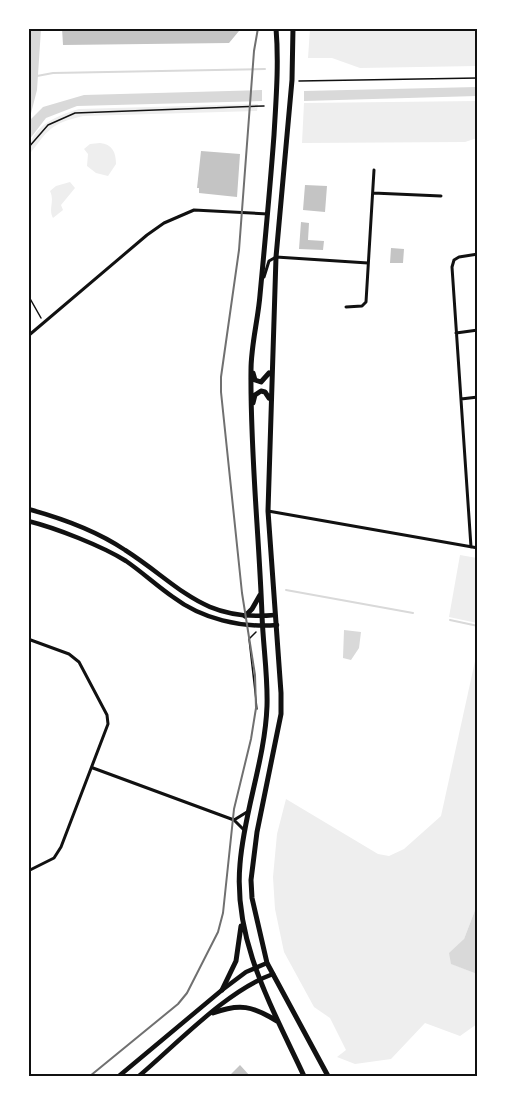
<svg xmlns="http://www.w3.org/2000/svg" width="506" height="1105" font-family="'Sofia Sans Condensed',sans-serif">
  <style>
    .green { fill: #eee }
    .water { fill: #d9d9d9 }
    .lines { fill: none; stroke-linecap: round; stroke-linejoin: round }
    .stream { stroke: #d9d9d9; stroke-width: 2 }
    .building { fill: #c4c4c4 }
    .path { stroke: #111; stroke-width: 1.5 }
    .minor { stroke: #111; stroke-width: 3 }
    .secondary { stroke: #111; stroke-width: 4.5 }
    .primary { stroke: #111; stroke-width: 5 }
    .rail { stroke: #707070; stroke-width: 2 }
    .neatline { fill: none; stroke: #111; stroke-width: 2 }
  </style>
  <rect width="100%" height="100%" fill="#fff"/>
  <!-- green -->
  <path class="green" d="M310 29H477V66L360 68 332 58H308Z
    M477 101V138L465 142 302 143 304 103Z
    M258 104 257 111 83 116C50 124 49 129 29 155 28 127 56 116 79 109Z
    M100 143C112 144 116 152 116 164L108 176 96 173 87 166 88 154 84 149 90 144Z
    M70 182 75 188 61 205 63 210 53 218C48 209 55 201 50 191L56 186Z
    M460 555 477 558V623L449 617Z
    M477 652V905L464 939 452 964 477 974V1024L460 1036 425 1023 391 1059 355 1064 337 1057 346 1050 330 1018 314 1007 284 952 275 909 273 877 277 834 286 799 378 854 389 856 404 849 441 816Z"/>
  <!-- water -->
  <path class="water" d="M29 28 41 29 37 90 29 121 43 107 84 95 262 90V101L77 106 46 118 29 140Z
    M477 87V96L304 101V91Z
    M344 630 361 632 359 648 351 660 343 658Z
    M477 905 478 974H477L451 964 449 953 464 939Z"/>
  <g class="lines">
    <!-- stream -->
    <path class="stream" d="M37 76 53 73 265 69
      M286 590 413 613
      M450 620 478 626"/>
  </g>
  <!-- building -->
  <path class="building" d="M62 28H239V31L229 43 63 45Z
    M201 151 240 154 237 197 199 193V188H197Z
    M305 185 327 186 325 212 303 210Z
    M301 222 309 223 308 240 324 241 323 250 299 249Z
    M391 248 404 249 403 263H390Z
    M240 1065 250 1076H229Z"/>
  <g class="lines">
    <!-- path -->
    <path class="path" d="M299 81 478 78
      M28 148 48 125 75 113 264 106
      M28 295 41 318
      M256 632 249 639 257 709"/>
    <!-- minor -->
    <path class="minor" d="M373 193 441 196
      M264 277 269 261 276 257 368 263
      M346 307 362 306 366 302 374 170
      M456 333 478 330
      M28 336 147 235 164 223 194 210 268 214
      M461 399 478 397
      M268 511 478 548
      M471 547 452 267 454 260 459 257 478 254
      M28 639 69 654 79 662 107 715 108 724 61 847 54 858 28 871
      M93 768 234 820 244 830
      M234 820 247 812"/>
    <!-- secondary -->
    <path class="secondary" d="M28 509C61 518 97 531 125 550 181 586 202 622 275 615
      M28 521C56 528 102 546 126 561 142 572 157 586 173 597 202 619 241 628 277 625
      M119 1076 222 990 246 972 267 963
      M139 1076C178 1043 226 991 273 974"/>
    <!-- primary -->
    <path class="primary" d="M276 28C279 64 276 100 274 135 270 189 265 242 260 295 258 320 251 345 251 370 250 452 259 533 262 615 263 645 268 676 267 706 265 760 244 811 240 864 233 941 273 1009 304 1076
      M293 28 292 80 276 257 268 511 281 693V714L257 832 251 880 252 898 267 963 328 1076
      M253 373 255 380 261 382 269 373
      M253 403 255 395 261 391 265 392 269 398
      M245 616 252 609 260 595
      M222 990 236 961 241 926
      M213 1013C240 1003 252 1006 277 1021"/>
    <!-- rail -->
    <path class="rail" d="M90 1076 178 1004 187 993 218 932 223 913 234 809 251 739 256 708 255 675 242 593 221 392V377L239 250 254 51 258 28"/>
  </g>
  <!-- border -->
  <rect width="506" height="1105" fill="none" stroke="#ffffff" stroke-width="60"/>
  <rect x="30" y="30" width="446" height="1045" class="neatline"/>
</svg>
